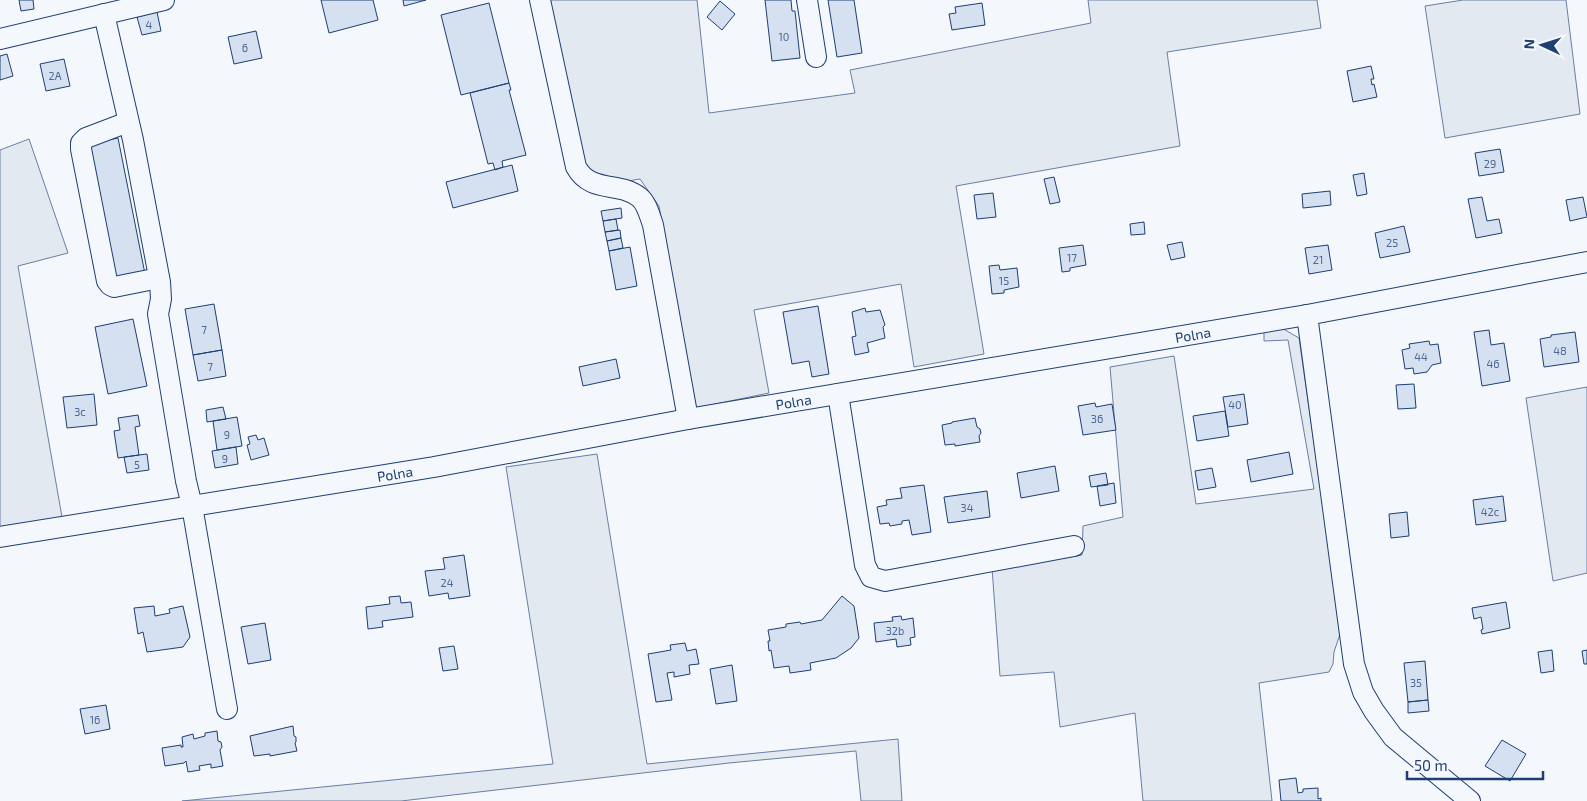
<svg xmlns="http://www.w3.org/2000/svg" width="1587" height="801" font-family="'Exo 2',sans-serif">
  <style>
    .green { fill: #e3e9f0; stroke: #687fa3 }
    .building { fill: #d5e0f0; stroke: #1d3f73 }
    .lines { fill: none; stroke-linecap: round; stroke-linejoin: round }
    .minor-casing { stroke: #1d3f73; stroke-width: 22 }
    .minor { stroke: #f4f7fb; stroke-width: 20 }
    .labels { text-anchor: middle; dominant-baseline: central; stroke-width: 4; stroke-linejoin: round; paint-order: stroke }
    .number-label { font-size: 11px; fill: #4b6792 }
    .street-label { font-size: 14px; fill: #1d3f73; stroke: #f4f7fb }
  </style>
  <rect width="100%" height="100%" fill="#f4f7fb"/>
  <!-- green -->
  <path class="green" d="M549 0H697L709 113 855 93 850 70 1091 23 1088 0H1317L1321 28 1167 52 1180 146 956 186 984 354 914 367 901 284 754 310 769 393 696 408 659 206 640 179 628 181 589 172 582 160Z
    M1463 0H1566L1580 114 1445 138 1425 6Z
    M29 139 68 253 18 266 62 517 0 527V150Z
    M1280 327 1299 338 1341 631 1334 652 1333 664 1329 672 1259 683 1272 801H1143L1135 713 1060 727 1054 672 1000 676 992 568 1025 561 1065 558 1082 555 1083 526 1123 517 1110 367 1174 356 1196 504 1314 489 1288 340 1264 341V329Z
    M1587 387V573L1553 581 1526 398Z
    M597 454 647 764 898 739 902 801H861L856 751 729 763 401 801H182L553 764 506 467Z"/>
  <!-- building -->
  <path class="building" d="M19 0H33L34 9 21 11Z
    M321 0H373L378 20 329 33Z
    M403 0H426L404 6Z
    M765 0H791L792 11H795L800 58 772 61Z
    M828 0H854L862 53 837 57Z
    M720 1 735 14 722 30 707 17Z
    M489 3 509 83 461 95 441 15Z
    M982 3 985 25 952 30 949 14 956 13 955 7Z
    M157 12 161 31 142 35 137 17Z
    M256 31 262 58 234 64 228 37Z
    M7 54 13 76 0 80V56Z
    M64 59 70 86 46 91 40 64Z
    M1371 66 1374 79H1371L1372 85 1374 84 1377 97 1353 102 1347 71Z
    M509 83 511 90H509L526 155 502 161 503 167 495 170 493 163 488 164 470 93Z
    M118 138 145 274 116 280 89 144Z
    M1500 149 1504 172 1479 176 1475 153Z
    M512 165 518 191 453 208 446 182Z
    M1364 173 1367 194 1357 196 1353 175Z
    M1054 177 1060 202 1050 204 1044 179Z
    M1330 191 1331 205 1303 208 1302 194Z
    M993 193 996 217 977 219 974 195Z
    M1482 197 1487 221 1499 219 1502 233 1476 238 1468 199Z
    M1583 197 1587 217 1570 221 1566 200Z
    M621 208 622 218 603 221 601 211Z
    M616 219 618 230 605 232 603 221Z
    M1144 222 1145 234 1131 235 1130 224Z
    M1404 226 1410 252 1380 258 1375 233Z
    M620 230 621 238 607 241 605 232Z
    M621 238 623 248 609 251 607 241Z
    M1182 242 1185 257 1171 260 1167 245Z
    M1083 245 1086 265 1070 268V271L1062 272 1059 248Z
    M1328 245 1332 270 1309 274 1305 248Z
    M630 247 637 286 616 290 609 251Z
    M999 265 1000 270 1017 268 1019 287 1004 290V293L992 294 989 266Z
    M214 304 222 350 193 355 185 309Z
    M818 306 829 374 812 377 809 361 792 364 783 312Z
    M865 308 866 312 880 310 885 325 883 327 885 338 867 343 869 352 855 355 852 337 856 336 852 312Z
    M133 319 147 386 108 394 95 327Z
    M1489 330 1491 345 1504 343 1510 381 1482 386 1474 332Z
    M1575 332 1579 362 1544 367 1540 339 1551 337V335Z
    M1429 341 1430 345 1438 344 1441 363 1432 365 1427 372 1414 374 1413 368 1405 369 1402 350 1410 348 1409 344Z
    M222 350 226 376 198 381 193 355Z
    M616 359 620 378 583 386 579 367Z
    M1414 384 1416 408 1398 409 1396 385Z
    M94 394 97 425 67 428 63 397Z
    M1244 394 1248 424 1228 427 1223 397Z
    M1095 403 1096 407 1112 404 1116 430 1083 435 1078 406Z
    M223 407 226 419 207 422 206 410Z
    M1225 411 1229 436 1197 441 1193 416Z
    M138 415 140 426 135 427 139 455 118 458 114 431 120 430 118 418Z
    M237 417 242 446 217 450 213 421Z
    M975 418 977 427 980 429 981 433 979 436 980 442 955 446V444L945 445 942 425 952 423V422Z
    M256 435 258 440 264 438 269 455 251 460 247 445 250 444 248 437Z
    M236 447 238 464 215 468 212 451Z
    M1289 452 1293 474 1251 482 1247 460Z
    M147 454 149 470 127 473 124 457Z
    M1055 466 1059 491 1021 498 1017 473Z
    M1212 468 1216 487 1198 490 1195 471Z
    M1106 473 1108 485 1091 487 1089 476Z
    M1114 483 1116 503 1100 506 1097 486Z
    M924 485 931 532 912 535 909 520 902 521V524L890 526 889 523 880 524 877 507 887 505 886 500 902 498 900 488Z
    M987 491 990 517 948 523 944 497Z
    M1503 496 1506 521 1476 525 1473 500Z
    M1407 512 1409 536 1391 538 1389 514Z
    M464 555 470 596 449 599 448 593 429 596 425 571 445 569 443 558Z
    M400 596 401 603 411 602 413 617 382 621 383 627 368 629 366 607 390 604 389 597Z
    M842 596 854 606 859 638 851 648 836 658 810 663 811 670 790 673 789 666 774 668 771 650 769 651 768 641H770L768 630 786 627V624L800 622 801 624 822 620Z
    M1506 602 1510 628 1482 634 1481 630 1483 629 1481 617 1474 619 1472 608Z
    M154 606 155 616 170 613 169 609 183 606 190 637 183 647 147 652 143 632 138 634 134 608Z
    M901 616 902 620 913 618 915 637 910 638 911 645 897 647 896 639 876 642 874 623 893 621 892 617Z
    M265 623 271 660 248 664 241 627Z
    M685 643 687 651 696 649 699 664 689 665 690 674 674 677V672L667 673 672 700 656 702 648 654 671 650 670 645Z
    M454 646 458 669 443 671 439 648Z
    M1552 650 1554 671 1541 673 1538 652Z
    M1587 650V664H1584L1582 651Z
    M1425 661 1428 700 1408 702 1404 663Z
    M732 665 737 701 716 704 710 669Z
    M1428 700 1429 711 1408 713V702Z
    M106 705 110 729 85 734 80 709Z
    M293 726 294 736 296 737V742L295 743 297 751 270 756V754L254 756 250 736Z
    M217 731 218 741 221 742 222 747 220 750 223 766 211 768V764L199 766 200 770 188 772 186 761 184 763 165 766 162 748 181 745V747H183L182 737 193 734 194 739 205 736V733Z
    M1502 740 1526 754 1510 781 1485 766Z
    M1296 778 1298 793 1303 792V789L1318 788V799L1321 798V801H1281L1279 780Z"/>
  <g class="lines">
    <!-- minor casing -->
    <g class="minor-casing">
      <g id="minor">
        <path d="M540 0 576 167C591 194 619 181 639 197 647 203 650 217 653 225L688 419"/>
        <path d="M807 0 816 57"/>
        <path d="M104 14 133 140 160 282 161 299 158 314 186 481 192 506 227 709"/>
        <path d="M0 39 164 0"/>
        <path d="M128 122 86 138 81 143V149L107 281 110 285 114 287 159 278"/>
        <path d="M1307 315 1354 664 1363 692 1374 711 1393 737 1470 801"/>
        <path d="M838 394 865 565 871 577 885 581 1074 546"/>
        <path id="s1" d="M0 537 434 467 688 419 1307 315 1587 262"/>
      </g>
    </g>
    <!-- minor -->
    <use href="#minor" class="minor"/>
  </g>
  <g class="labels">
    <!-- number labels -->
    <g class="number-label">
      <text x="149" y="24">4</text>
      <text x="784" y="36">10</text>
      <text x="245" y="47">6</text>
      <text x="55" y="75">2A</text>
      <text x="1490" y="163">29</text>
      <text x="1392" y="242">25</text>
      <text x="1072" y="257">17</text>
      <text x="1318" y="259">21</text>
      <text x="1004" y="280">15</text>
      <text x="204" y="329">7</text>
      <text x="1560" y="350">48</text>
      <text x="1421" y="356">44</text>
      <text x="1493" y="363">46</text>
      <text x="210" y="366">7</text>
      <text x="1235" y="404">40</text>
      <text x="80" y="411">3c</text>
      <text x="1097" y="418">36</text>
      <text x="227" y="434">9</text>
      <text x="225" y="458">9</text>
      <text x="137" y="464">5</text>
      <text x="967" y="507">34</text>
      <text x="1490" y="511">42c</text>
      <text x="447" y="582">24</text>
      <text x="895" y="630">32b</text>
      <text x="1416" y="682">35</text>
      <text x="95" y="719">16</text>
    </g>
    <!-- street labels -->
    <g class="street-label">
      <text stroke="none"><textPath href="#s1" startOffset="1210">Polna</textPath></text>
      <text stroke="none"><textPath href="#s1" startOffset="805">Polna</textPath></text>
      <text stroke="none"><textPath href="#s1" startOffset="400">Polna</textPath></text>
    </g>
  </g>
  <!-- north arrow -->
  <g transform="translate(1542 45) rotate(274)" stroke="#f4f7fb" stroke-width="4" paint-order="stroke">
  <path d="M0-4L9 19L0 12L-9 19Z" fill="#1d3f73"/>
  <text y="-8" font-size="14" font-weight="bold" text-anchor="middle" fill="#1d3f73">N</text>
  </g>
  <!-- scale -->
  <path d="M1407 771v8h136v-8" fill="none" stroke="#1d3f73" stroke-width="2.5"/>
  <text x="1414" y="771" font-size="15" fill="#1d3f73" stroke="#f4f7fb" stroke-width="4" paint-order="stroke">50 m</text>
</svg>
